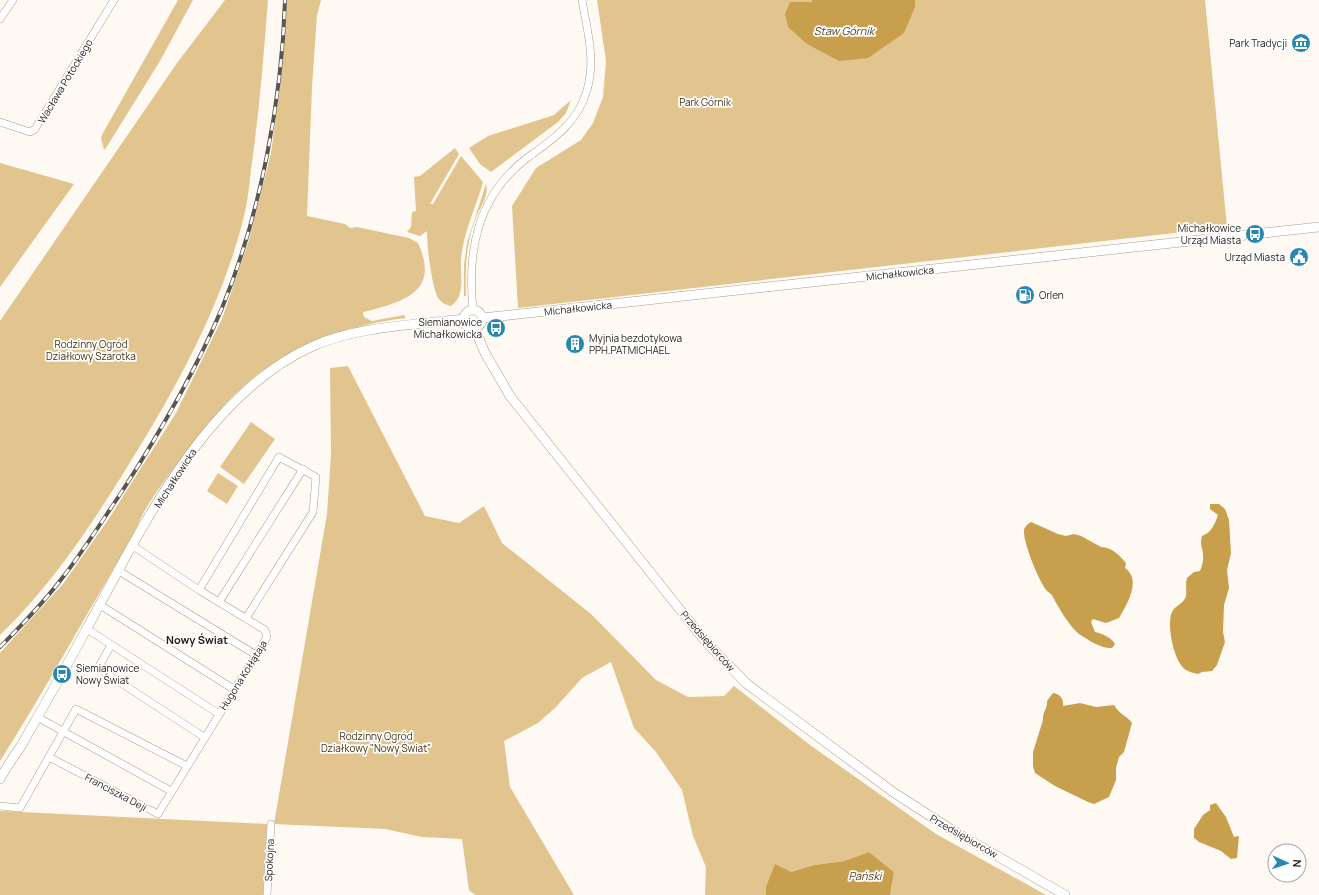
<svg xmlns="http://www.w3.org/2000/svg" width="1319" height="895" font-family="Manrope,sans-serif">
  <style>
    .green { fill: #e2c48e }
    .water { fill: #c89f4d }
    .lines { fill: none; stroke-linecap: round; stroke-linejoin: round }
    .minor-casing { stroke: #a79e8d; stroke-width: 8 }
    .tertiary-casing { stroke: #a79e8d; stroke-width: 10 }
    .minor { stroke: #fff; stroke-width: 7 }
    .tertiary { stroke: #fff; stroke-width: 9 }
    .rail-casing { stroke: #59554f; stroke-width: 4 }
    .rail { stroke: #fff; stroke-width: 2.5; stroke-dasharray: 8; stroke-linecap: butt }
    .labels { text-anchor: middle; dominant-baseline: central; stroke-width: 3.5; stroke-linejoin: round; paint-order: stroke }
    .poi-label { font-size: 10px; fill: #221e18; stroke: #fff; text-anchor: end }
    .street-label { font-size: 10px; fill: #221e18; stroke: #fff }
    .park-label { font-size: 10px; fill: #43320e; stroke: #fff }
    .water-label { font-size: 11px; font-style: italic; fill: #54421f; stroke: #fff }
    .neighbourhood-label { font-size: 11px; font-weight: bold; fill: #221e18; stroke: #fff }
  </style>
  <rect width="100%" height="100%" fill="#fefaf3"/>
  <!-- green -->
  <path class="green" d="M178 0H193L160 61 106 148 104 150 101 138 103 133Z
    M225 0H268C264 52 260 104 253 155 250 174 249 194 245 212 222 308 173 394 121 477 86 533 48 589 0 635V321L177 63Z
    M287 0H321L317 15 312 87 307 216 345 224 350 228 357 227 409 238 418 243C441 293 402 302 363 312L364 317 372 321 404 315 406 318C343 325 282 348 236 393 221 407 209 423 197 438 179 461 160 485 145 510 138 523 133 537 125 549 83 620 44 692 0 761V653L63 584 108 520 176 413 222 319 249 240 271 153 281 80Z
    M597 0H1205L1227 227 518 308 512 206 536 168 581 140 593 123 603 97 606 61Z
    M571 100 566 113 558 122 491 172 480 164 469 148 488 136 554 115Z
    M455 148 459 154 430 204H433L461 156 483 182C476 208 463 232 461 260 460 274 466 297 451 306 445 305 439 301 437 296 431 280 427 248 427 231L420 236 407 232 411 227 412 212 416 211 414 177 420 176Z
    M0 163 74 184 0 287Z
    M486 184C489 195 482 204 478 213 466 240 465 267 466 296H464V265L467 243Z
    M348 366 425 516 459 523 484 506 502 543 591 614 656 680 688 697 724 696 734 686 810 745 936 834 1046 895H890L894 872 869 852 844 861 814 865 791 872 766 887V895H705L706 867 693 836 682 790 656 752 634 728 611 662 582 678 555 708 538 723 504 741 510 787 574 895H475L469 890 462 839 422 837 385 829 274 824 327 514 331 455 330 368Z
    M251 422 275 439 244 484 220 467Z
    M218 473 238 486 227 504 207 491Z
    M0 811 267 824 263 895H0Z"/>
  <!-- water -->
  <path class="water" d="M812 0H915V7L904 33 868 58 839 61 807 44 788 27 785 14 790 2H812Z
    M1210 504H1219L1225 509 1229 520 1231 553 1227 570 1229 588 1224 605 1223 632 1225 642 1217 665 1212 671 1202 672 1198 674C1194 673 1189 672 1186 670 1174 663 1166 624 1172 612 1174 606 1184 604 1186 596 1187 590 1185 584 1187 578L1194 572 1200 571C1208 552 1198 548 1202 536 1211 533 1215 524 1218 515L1210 509Z
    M1031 522 1058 534 1066 536 1074 534 1081 536 1101 547C1112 547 1120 556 1126 563L1125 568C1142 580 1127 604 1119 618L1106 623 1093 619 1091 622 1095 632C1103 634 1111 637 1115 644L1112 648C1102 649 1088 640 1079 634 1070 627 1058 607 1053 597 1052 594 1049 593 1047 591 1039 582 1023 542 1024 531 1024 527 1027 525 1031 522Z
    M1053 693C1060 694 1064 699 1063 706L1080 703 1096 707 1114 705C1120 715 1126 715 1132 723L1124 752 1119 757 1116 768V780L1109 797 1094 804 1088 802 1055 786 1035 773 1033 766V752L1043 720C1042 713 1048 708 1047 701Z
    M1216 803 1226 817 1234 837 1239 836 1237 858 1231 859 1221 851 1199 842 1194 838V829L1203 815 1210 810V805Z
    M869 852 894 872 890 895H766V887L775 864 791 872 814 865 844 861Z"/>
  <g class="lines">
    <!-- minor casing -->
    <g class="minor-casing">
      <path id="minor" d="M0 19 13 0
        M0 122 30 132 35 129 114 0
        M473 310C467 251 477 196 527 158 553 139 578 123 587 90 596 61 587 29 582 0
        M119 571 256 655
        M199 590 279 457 316 477 313 512 246 618
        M219 602 303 469
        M100 605 235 690
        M87 629 219 714
        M111 645 98 668 204 737
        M37 717 171 791
        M49 757 158 814 267 637 265 630 199 590 133 546
        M0 806 20 808 76 709 187 766
        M267 895 271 824"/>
    </g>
    <!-- tertiary casing -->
    <g class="tertiary-casing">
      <path id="tertiary" d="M464 319a9 9 0 1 1 18 0a9 9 0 1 1-18 0Z
        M482 318 1319 227
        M474 327 485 353 510 396 705 641 747 684 893 792 952 830 1065 895
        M0 779C6 767 14 757 21 746 43 708 65 669 86 630 141 530 204 395 313 346 358 326 416 325 464 319"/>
    </g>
    <!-- minor -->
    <use href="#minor" class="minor"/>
    <!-- tertiary -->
    <use href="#tertiary" class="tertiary"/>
    <!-- rail casing -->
    <g class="rail-casing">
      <path id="rail" d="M0 647C22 625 44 602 63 577 84 550 102 521 121 493 159 434 195 373 222 308 260 216 282 100 285 0"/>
    </g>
    <!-- rail -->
    <use href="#rail" class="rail"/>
  </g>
  <!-- icons -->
  <defs>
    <g id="museum-disc" transform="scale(1)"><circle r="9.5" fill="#2687b2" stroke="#fff"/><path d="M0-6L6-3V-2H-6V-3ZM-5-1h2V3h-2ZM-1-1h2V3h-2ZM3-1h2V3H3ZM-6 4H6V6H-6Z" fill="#fff"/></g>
    <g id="bus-disc" transform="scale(1)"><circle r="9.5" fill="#2687b2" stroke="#fff"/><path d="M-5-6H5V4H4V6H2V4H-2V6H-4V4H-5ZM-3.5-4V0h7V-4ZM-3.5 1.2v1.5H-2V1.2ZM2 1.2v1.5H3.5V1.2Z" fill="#fff"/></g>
    <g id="civic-disc" transform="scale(1)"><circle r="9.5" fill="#2687b2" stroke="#fff"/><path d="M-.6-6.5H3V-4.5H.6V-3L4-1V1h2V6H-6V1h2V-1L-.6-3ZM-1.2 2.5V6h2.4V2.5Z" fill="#fff"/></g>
    <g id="fuel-disc" transform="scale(1)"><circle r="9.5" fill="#2687b2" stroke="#fff"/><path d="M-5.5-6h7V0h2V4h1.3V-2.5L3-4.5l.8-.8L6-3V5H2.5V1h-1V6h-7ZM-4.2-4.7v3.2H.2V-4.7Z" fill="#fff"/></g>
    <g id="building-disc" transform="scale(1)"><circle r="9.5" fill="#2687b2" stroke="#fff"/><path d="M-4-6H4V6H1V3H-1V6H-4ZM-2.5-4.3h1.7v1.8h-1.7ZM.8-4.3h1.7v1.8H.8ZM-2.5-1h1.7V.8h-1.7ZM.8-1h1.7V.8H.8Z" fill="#fff"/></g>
  </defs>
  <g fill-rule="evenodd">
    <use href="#museum-disc" x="1301" y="43"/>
    <use href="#bus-disc" x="1255" y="234"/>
    <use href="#civic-disc" x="1299" y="257"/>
    <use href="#fuel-disc" x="1025" y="295"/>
    <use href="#bus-disc" x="496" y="328"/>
    <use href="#building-disc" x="575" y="344"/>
    <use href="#bus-disc" x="62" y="674"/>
  </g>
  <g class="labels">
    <!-- poi labels -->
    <g class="poi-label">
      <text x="1287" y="43">Park Tradycji</text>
      <text x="1241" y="228">Michałkowice<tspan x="1241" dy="12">Urząd Miasta</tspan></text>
      <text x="1285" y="257">Urząd Miasta</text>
      <text x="1039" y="295" text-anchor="start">Orlen</text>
      <text x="482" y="322">Siemianowice<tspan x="482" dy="12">Michałkowicka</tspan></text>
      <text x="589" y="338" text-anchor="start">Myjnia bezdotykowa<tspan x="589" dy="12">PPH.PATMICHAEL</tspan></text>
      <text x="76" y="668" text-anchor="start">Siemianowice<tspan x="76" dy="12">Nowy Świat</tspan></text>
    </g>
    <!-- street labels -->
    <g class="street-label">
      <text transform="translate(65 81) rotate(-59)">Wacława Potockiego</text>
      <text transform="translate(900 273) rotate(-6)">Michałkowicka</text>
      <text transform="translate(578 308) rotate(-6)">Michałkowicka</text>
      <text transform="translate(175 478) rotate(-57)">Michałkowicka</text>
      <text transform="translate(708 641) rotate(49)">Przedsiębiorców</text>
      <text transform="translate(243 675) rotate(-58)">Hugona Kołłątaja</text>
      <text transform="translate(116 792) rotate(28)">Franciszka Deji</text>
      <text transform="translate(964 836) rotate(30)">Przedsiębiorców</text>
      <text transform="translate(269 860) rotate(-87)">Spokojna</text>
    </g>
    <!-- park labels -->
    <g class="park-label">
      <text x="705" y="102">Park Górnik</text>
      <text x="91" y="344">Rodzinny Ogród<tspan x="91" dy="12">Działkowy Szarotka</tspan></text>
      <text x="376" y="736">Rodzinny Ogród<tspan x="376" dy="12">Działkowy "Nowy Świat"</tspan></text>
    </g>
    <!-- water labels -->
    <g class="water-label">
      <text x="844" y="30">Staw Górnik</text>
      <text x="865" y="875">Pański</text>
    </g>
    <!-- neighbourhood labels -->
    <g class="neighbourhood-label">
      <text x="197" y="639">Nowy Świat</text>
    </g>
  </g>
  <!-- north arrow -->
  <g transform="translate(1287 863) rotate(93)"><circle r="19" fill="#ffffff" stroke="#a7a5a3"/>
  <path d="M0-3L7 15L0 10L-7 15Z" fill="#2687b2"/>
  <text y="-6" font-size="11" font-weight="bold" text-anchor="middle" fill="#221e18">N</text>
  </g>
</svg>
